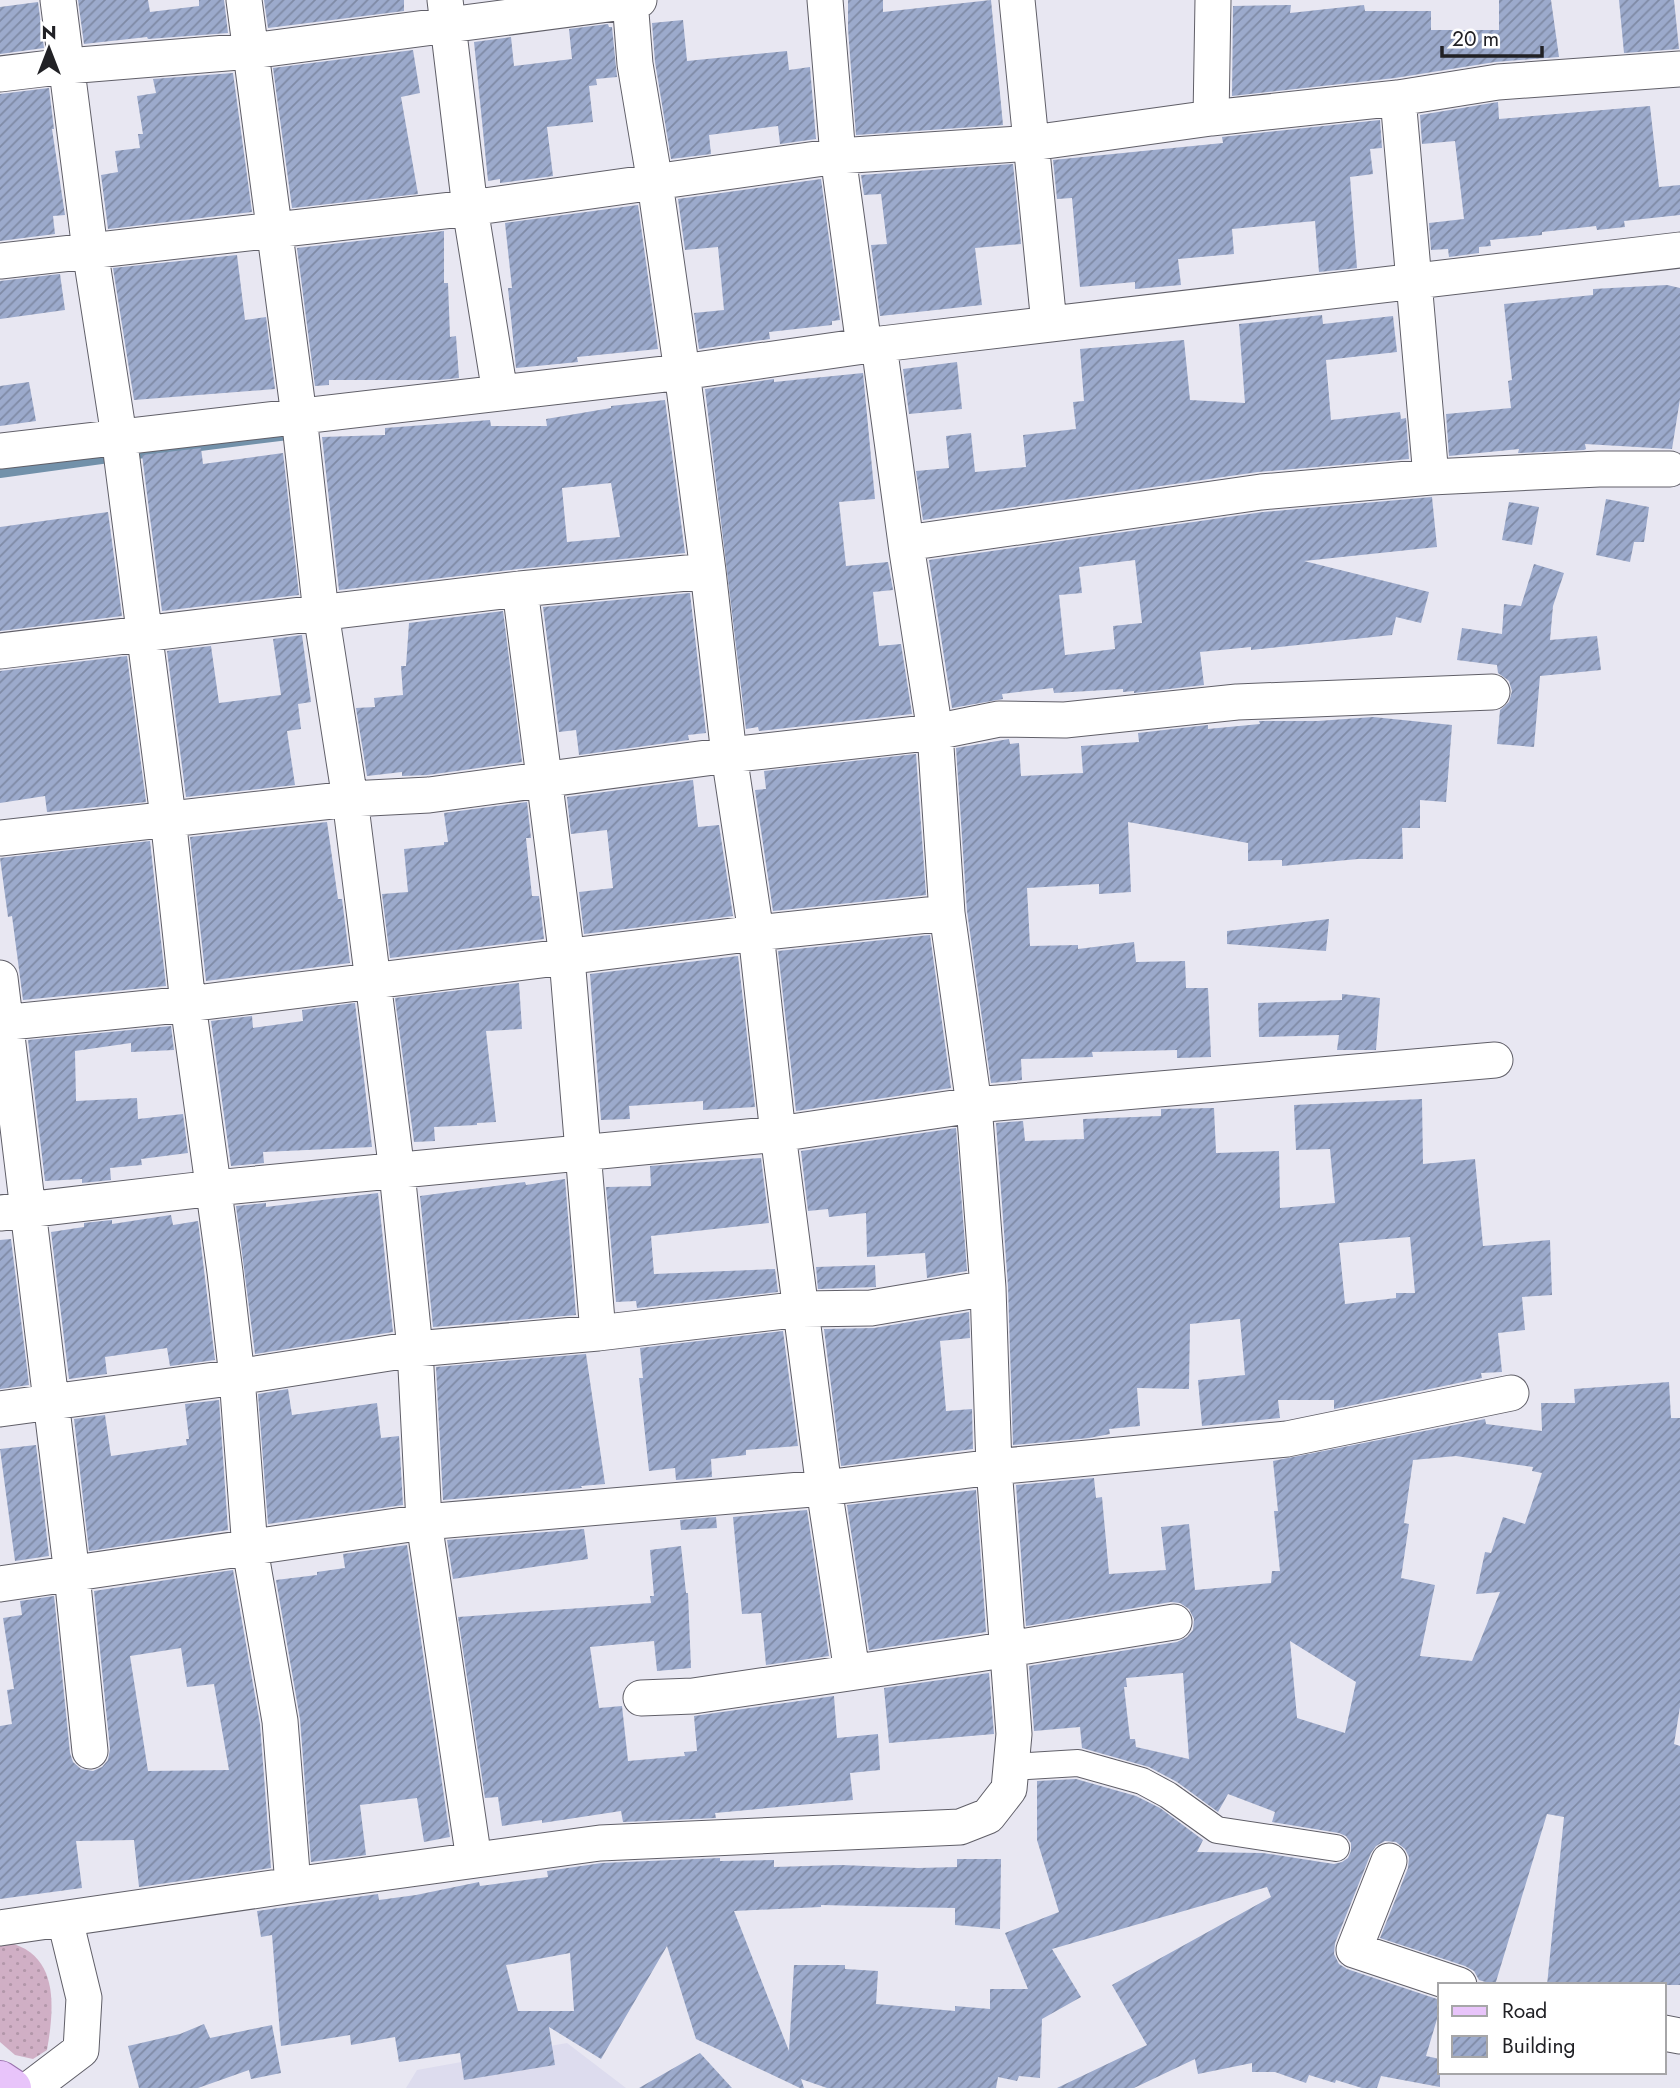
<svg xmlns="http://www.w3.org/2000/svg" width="1680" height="2088" font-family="Jost,sans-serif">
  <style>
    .built { fill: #dddcee }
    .green { fill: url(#green-dots) }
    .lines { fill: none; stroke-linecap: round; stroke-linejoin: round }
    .stream { stroke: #7291aa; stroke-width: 10 }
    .building { fill: url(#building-hatch); fill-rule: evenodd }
    .pedestrian-casing { stroke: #605f68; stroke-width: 28 }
    .minor-casing { stroke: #605f68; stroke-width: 37 }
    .primary-casing { stroke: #9971ad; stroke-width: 40 }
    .pedestrian { stroke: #fff; stroke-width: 26 }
    .minor { stroke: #fff; stroke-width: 35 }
    .primary { stroke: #e8c4fa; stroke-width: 38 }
  </style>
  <defs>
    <pattern id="green-dots" width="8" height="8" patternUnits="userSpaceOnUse" patternTransform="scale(1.75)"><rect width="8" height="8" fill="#d0afc5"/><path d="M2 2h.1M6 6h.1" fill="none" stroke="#b296a9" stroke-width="1.8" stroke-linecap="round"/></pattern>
    <pattern id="building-hatch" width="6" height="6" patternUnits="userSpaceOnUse" patternTransform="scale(1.75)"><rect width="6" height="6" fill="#9caacc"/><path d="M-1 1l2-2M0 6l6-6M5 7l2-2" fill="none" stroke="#7f8aa5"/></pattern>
  </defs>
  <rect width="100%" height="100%" fill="#e8e7f2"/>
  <!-- built -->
  <path class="built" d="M567 2043 626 2088H406L417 2070Z"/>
  <!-- green -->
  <path class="green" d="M0 1941C59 1949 55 2004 47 2050L33 2059 15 2055 0 2042Z"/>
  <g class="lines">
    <!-- stream -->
    <path class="stream" d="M129 455 288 435
      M0 473 109 458"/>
  </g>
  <!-- building -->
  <path class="building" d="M78 0H148L150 12 199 6V0H224L228 33 148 39 147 37 84 44Z
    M264 0H404V11L268 28Z
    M848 0H883V12L991 0 1003 125 856 135 848 29Z
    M1499 0H1551L1559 57 1495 62 1395 78 1232 96 1233 6 1291 5 1290 13 1364 5 1365 11H1431V30H1499Z
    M1619 0H1674L1679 49 1624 53Z
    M38 2 44 48 0 54V7Z
    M683 20 687 61 787 51 789 70 810 67 816 139 780 144 778 126 709 135 711 154 671 159 655 62 652 23Z
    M608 24 609 27H612L617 77 596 79 597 85 589 86 593 122 547 127 553 176 500 183V179L488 181 474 42 511 37 514 66 572 59 569 29Z
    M413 50 420 93 401 97 418 194 292 208 273 68Z
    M233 73 252 212 108 229 101 175 118 172 115 151 140 148 138 134H143L137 96 156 93 153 79Z
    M49 88 54 129H52L65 215 53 216 55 234 0 241V94Z
    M1498 102 1499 119 1650 106 1659 187 1680 185V215L1624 221 1625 227 1597 230 1596 226 1542 232V235L1490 240 1491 246 1479 247V253L1449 257 1448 249 1431 250 1429 223 1464 219 1455 141 1422 144 1420 115Z
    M1380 120 1382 148 1370 149 1373 174 1350 177 1357 268 1319 272 1315 221 1232 229 1234 254 1178 259 1181 285 1135 289V282L1080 287 1072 198 1057 199 1053 160 1223 143 1222 137Z
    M1013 164 1021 244 975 248 982 305 880 316 871 245 887 244 881 194 864 195 861 175Z
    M821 179 840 320 832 321V325L769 332 770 339 699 349 694 313 724 310 718 247 685 250 678 199Z
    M638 205 658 349 577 357 578 362 516 368 508 288H512L505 223Z
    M444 231V283H448L450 337 456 336 459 378 438 380H329V385L315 386 297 248Z
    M237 255 245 320 266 317 275 389 134 400 113 268Z
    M60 274 65 310 0 319V281Z
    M1667 285 1680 288V399L1672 449 1585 444 1586 449 1584 450 1518 453 1519 449 1449 456 1446 414 1511 408 1508 381 1512 380 1504 304 1593 295V289Z
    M1322 315 1323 324 1393 316 1397 352 1326 360 1331 420 1400 412 1401 419 1406 418 1409 459 1258 472 923 520 916 471 949 468 946 436 971 433 975 472 1026 467 1023 435 1076 429 1073 402 1084 401 1080 349 1184 340 1190 400 1245 403 1239 324Z
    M957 362 962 409 909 414 903 369Z
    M863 373 875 499 839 502 846 566 888 562 893 590 873 592 879 646 901 644 912 714 759 731 758 727 746 729 705 389 774 379V382Z
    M29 382 36 421 0 426V386Z
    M665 400 685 553 518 569 339 590 322 437 385 435V428L490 420 491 426H547L546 419 611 408V406ZM611 483 620 537 567 542 562 488Z
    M201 448 203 464 283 453 299 595 162 611 142 455Z
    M1432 497 1437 547 1304 561 1429 592 1421 623 1396 617 1392 635 1251 650V647L1200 652 1204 685 1134 693V691L1123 692V689L1054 693 1053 688 1002 694 1003 699 952 708 929 560 1263 512ZM1135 560 1142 623 1113 626 1115 649 1065 655 1059 595 1082 593 1079 567Z
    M1606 499 1649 507 1644 542H1634L1630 562 1596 555Z
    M1509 502 1539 507 1532 545 1502 540Z
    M108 512 122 616 0 631V527Z
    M1534 564 1564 573 1553 606 1550 640 1597 636 1601 670 1540 676 1534 747 1497 744 1500 710 1509 702 1512 691 1509 681 1498 673 1497 665 1457 660 1462 628 1502 634 1504 604 1521 606Z
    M690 593 706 733 688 735 689 740 579 755 576 730 559 732 543 607Z
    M503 611 522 762 427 775 402 776V772L367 776 356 708 375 707 374 698 403 695 401 666H406L409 623Z
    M302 635 311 702 298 704 301 729 287 731 295 785 186 797 167 651 211 646 219 703 281 695 273 639Z
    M127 656 146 802 47 812 45 796 0 803V671Z
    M1373 717 1452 725 1446 802 1420 800V828H1402L1403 859H1358L1282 866V860L1248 861V843L1128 822 1131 892 1099 894V884L1027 888 1030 946 1078 945V949L1134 942 1136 962 1185 961 1186 988H1208L1211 1057 1177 1058V1050L1092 1052 1093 1057 1021 1059 1022 1080 991 1083 967 911 956 748 1009 739 1010 744 1019 743 1021 776 1083 773 1081 746 1139 742 1138 733 1208 725V729L1260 724 1259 721H1318Z
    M916 754 926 895 773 911 755 790 766 789 764 771Z
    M693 780 698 827 719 825 733 916 584 934 579 892 613 888 607 830 571 834 567 797Z
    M527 802 531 838H526L532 896H539L544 939 390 958 382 894 408 892 404 849 444 845V842H448L444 813Z
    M327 822 338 899H342L350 963 206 981 190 837Z
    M150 841 166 986 23 1000 12 916 8 917 0 858Z
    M1329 919 1326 951 1227 944V931Z
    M930 935 951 1088 796 1111 778 951Z
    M738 956 755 1107 703 1110V1101L629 1106 630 1119 601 1120 590 974Z
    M519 983 522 1029 486 1031 496 1122 477 1123V1125L434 1127 435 1141 414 1142 395 998Z
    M1342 994 1380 998 1376 1050H1337L1339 1035 1259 1037 1258 1003 1342 1000Z
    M355 1003 372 1147 263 1152 264 1163 231 1166 211 1021 252 1016 253 1028 303 1021 302 1010Z
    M171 1026 174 1050 131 1052V1043L75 1051 76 1101 137 1098 138 1119 183 1114 188 1153 141 1159 142 1165 110 1168 111 1180 82 1183V1179L45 1181 28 1040Z
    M1422 1099 1423 1164 1475 1159 1483 1246 1550 1240 1552 1295 1522 1297 1525 1330 1498 1333 1502 1372 1481 1373 1482 1378 1334 1409V1400H1278L1280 1418 1202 1426 1198 1380 1245 1375 1240 1319 1190 1324 1189 1389 1137 1388 1140 1426 1109 1429 1110 1434 1089 1438 1013 1445 1008 1286 996 1123 1023 1121 1025 1141 1084 1139 1083 1119 1161 1116V1109L1214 1108 1216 1153 1279 1151 1280 1208 1335 1203 1330 1149 1296 1150 1294 1105ZM1410 1237 1415 1293H1396V1298L1345 1304 1339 1243Z
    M956 1128 967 1271 927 1278 925 1253 867 1257 866 1213 829 1217 828 1209 808 1211 801 1151Z
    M761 1158 769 1223 651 1236 654 1274 775 1269 778 1292 637 1308 636 1301 616 1302 606 1187 651 1186 650 1166Z
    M565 1179 576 1315 433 1327 420 1196 525 1182 526 1185Z
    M378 1193 393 1332 255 1354 236 1206 266 1203V1207Z
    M171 1215 173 1225 198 1221 215 1360 170 1366 167 1348 105 1357 107 1374 69 1379 51 1232 84 1227V1223L112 1220V1224Z
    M11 1239 29 1385 0 1389V1240Z
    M875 1265 876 1287 818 1289 816 1267Z
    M969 1312 970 1338 940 1341 946 1411 972 1409 973 1449 841 1466 824 1329 874 1328Z
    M783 1331 798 1446 746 1450V1455L711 1459 712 1477 676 1480 675 1468 649 1471 639 1378H643L640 1348Z
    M586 1354 605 1484 581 1486 582 1488 443 1500 436 1367Z
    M1669 1382 1671 1418H1680V1707L1674 1744 1680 1746V1985H1547L1564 1817 1547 1814 1495 1985 1479 1980 1474 1971 1465 1966 1380 1938 1408 1868 1409 1857 1405 1849 1396 1842 1385 1841 1376 1846 1371 1853 1335 1943 1334 1954 1339 1964 1347 1969 1440 2000V2009L1426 2056 1440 2059V2087L1381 2076 1377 2088H1362L1336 2080 1335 2083 1309 2075 1306 2083 1275 2072H1252V2063L1198 2074 1195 2059 1134 2088H1057L1147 2045 1112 1985 1271 1897 1267 1887 1052 1949 1081 1997 1042 2019 1040 2078 1019 2076 1017 2081 998 2077 996 2088H827L801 2079 804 2088H800L696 2039 667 1946 601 2059 549 2027 555 2065 464 2080 460 2053 399 2062 395 2037 351 2045 350 2035 281 2046 272 1935 261 1937 257 1911 378 1894 379 1900 416 1895 479 1882 480 1886 548 1877 547 1871 602 1863 720 1858V1861L774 1860V1867L841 1865 918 1868 957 1867V1859H1001L1000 1929 955 1925V1908L821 1905V1907L734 1911 789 2051 794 1965H845V1969L878 1971 876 2004 955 2011V2006L990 2009V1989H1028L1005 1933 1059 1912 1037 1840V1781L1076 1779 1136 1796 1160 1808 1203 1840 1197 1852 1263 1853 1334 1864 1342 1862 1348 1858 1351 1851V1843L1346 1836 1339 1833 1272 1822 1275 1812 1228 1794 1218 1812 1177 1782 1149 1767 1082 1748 1080 1727 1034 1731 1029 1666 1177 1642 1187 1637 1193 1630 1194 1619 1189 1609 1180 1603 1171 1602 1026 1626 1016 1485 1094 1478 1096 1498 1102 1497 1109 1574 1166 1570 1161 1527 1189 1524 1195 1590 1271 1583 1272 1571H1280L1274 1511H1278L1273 1461 1485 1419 1486 1424 1542 1431 1541 1403H1575L1574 1389ZM1456 1456 1533 1467 1532 1471 1542 1473 1525 1524 1503 1517 1491 1553 1485 1552 1476 1594 1500 1592 1472 1661 1420 1656 1435 1585 1401 1578 1409 1524 1404 1523 1413 1460ZM1290 1641 1356 1682 1345 1733 1297 1718ZM1183 1673 1189 1759 1136 1747 1135 1739H1130L1124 1687H1127L1126 1678ZM570 1953 574 2011H518L506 1965Z
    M288 1389 292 1415 377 1403 381 1438 399 1436 403 1505 268 1524 258 1394Z
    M219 1400 228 1530 89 1551 74 1419 105 1415 111 1456 187 1445 186 1439H189L185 1404Z
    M36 1445 49 1556 15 1561 0 1449Z
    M976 1490 986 1632 869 1650 847 1505Z
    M807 1510 829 1656 766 1665 761 1613 742 1614 733 1517Z
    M716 1517 717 1528 681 1530 680 1520Z
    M584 1529 588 1559 453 1579 447 1540Z
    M407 1545 450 1837 424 1842 417 1798 360 1805 366 1855 311 1862 300 1719 276 1580 317 1575V1572L345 1568 343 1554Z
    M681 1546 686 1593H688L691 1668 657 1671 654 1641 590 1647 599 1708 622 1706 628 1761 685 1756 684 1752 697 1751 694 1716 834 1696 837 1738 878 1734 880 1770 850 1773 853 1800 715 1813 716 1818 623 1822 621 1811 542 1823V1820L502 1826 498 1797 485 1798 458 1617 651 1603 650 1596H654L650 1550Z
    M233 1570 260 1724 271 1868 139 1887 134 1840 76 1841 82 1888 0 1899V1726L12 1724 7 1690 14 1689 3 1618 22 1615 20 1601 54 1596 70 1753 73 1762 81 1769 93 1771 102 1767 108 1760 110 1749 94 1591ZM181 1648 187 1687 214 1684 229 1770 148 1771 130 1656Z
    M989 1673 994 1734 889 1743 884 1688Z
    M204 2024 210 2038 272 2025 281 2073 251 2079 249 2070 198 2088H139L128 2046 180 2034Z
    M700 2053 732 2088H639Z"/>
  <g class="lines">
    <!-- pedestrian casing -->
    <g class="pedestrian-casing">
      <path id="pedestrian" d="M1011 1767 1078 1763 1142 1781 1168 1795 1217 1830 1336 1848"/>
    </g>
    <!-- minor casing -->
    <g class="minor-casing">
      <path id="minor" d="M58 0 90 250 119 436 168 817 188 1004 225 1272 237 1377 250 1549 280 1721 293 1885
        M244 0 299 416 321 613 350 799 397 1172 415 1349 424 1522 474 1860
        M445 0 470 208 500 393
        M630 0 635 64 655 183 682 372 708 571 729 755 756 933 778 1134 824 1488 852 1672
        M825 0 838 156 864 346
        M1017 0 1049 324
        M0 74 67 66 251 51 639 0
        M1398 98 1431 477
        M1211 118 1213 0
        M0 261 470 208 838 156 1032 143 1211 118 1398 98 1498 82 1680 69
        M0 451 682 372 864 346 1680 250
        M906 543 1261 492 1431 477 1599 469H1670
        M520 589 567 958 598 1333
        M0 651 520 589 708 571
        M0 838 350 799 429 795 729 755 935 732 999 719 1065 720 1237 702 1492 692
        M0 978 72 1575 90 1751
        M0 1023 188 1004 756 933 947 913
        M0 1213 214 1188 778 1134 974 1105 1495 1060
        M0 1409 237 1377 415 1349 598 1333 802 1309 871 1308 988 1288
        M0 1584 424 1522 824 1488 994 1467 1287 1439 1511 1393
        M641 1698 693 1696 978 1654 1174 1622
        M1389 1861 1354 1950 1459 1985
        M0 1928 293 1885 600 1843 960 1827 988 1816 1009 1789 1014 1734 994 1467 988 1288 974 1105 947 913 935 732 907 551 879 345
        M1664 2033 1680 2036
        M31 2088 81 2050 84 1998 65 1920"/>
    </g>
    <!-- primary casing -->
    <g class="primary-casing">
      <path id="primary" d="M0 2080 12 2088"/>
    </g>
    <!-- pedestrian -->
    <use href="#pedestrian" class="pedestrian"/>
    <!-- minor -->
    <use href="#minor" class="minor"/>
    <!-- primary -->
    <use href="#primary" class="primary"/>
  </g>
  <!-- legend -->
  <rect x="1438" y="1983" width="228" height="91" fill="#ffffff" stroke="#a6a6a8" stroke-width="2"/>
  <rect x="1452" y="2006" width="35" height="10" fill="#e8c4fa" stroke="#a6a6a8" stroke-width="2"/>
  <text x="1502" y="2018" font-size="21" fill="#212125">Road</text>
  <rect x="1452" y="2036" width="35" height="21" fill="url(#building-hatch)" stroke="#a6a6a8" stroke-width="2"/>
  <text x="1502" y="2053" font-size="21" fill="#212125">Building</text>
  <!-- north arrow -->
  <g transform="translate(49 49)" stroke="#ffffff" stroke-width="5" paint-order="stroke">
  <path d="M0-5L12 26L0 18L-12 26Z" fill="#212125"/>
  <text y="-10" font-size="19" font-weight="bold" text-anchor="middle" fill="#212125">N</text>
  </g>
  <!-- scale -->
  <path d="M1442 46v10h100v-10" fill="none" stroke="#212125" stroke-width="3.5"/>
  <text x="1452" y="46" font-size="21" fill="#212125" stroke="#ffffff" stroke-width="5" paint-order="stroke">20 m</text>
</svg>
